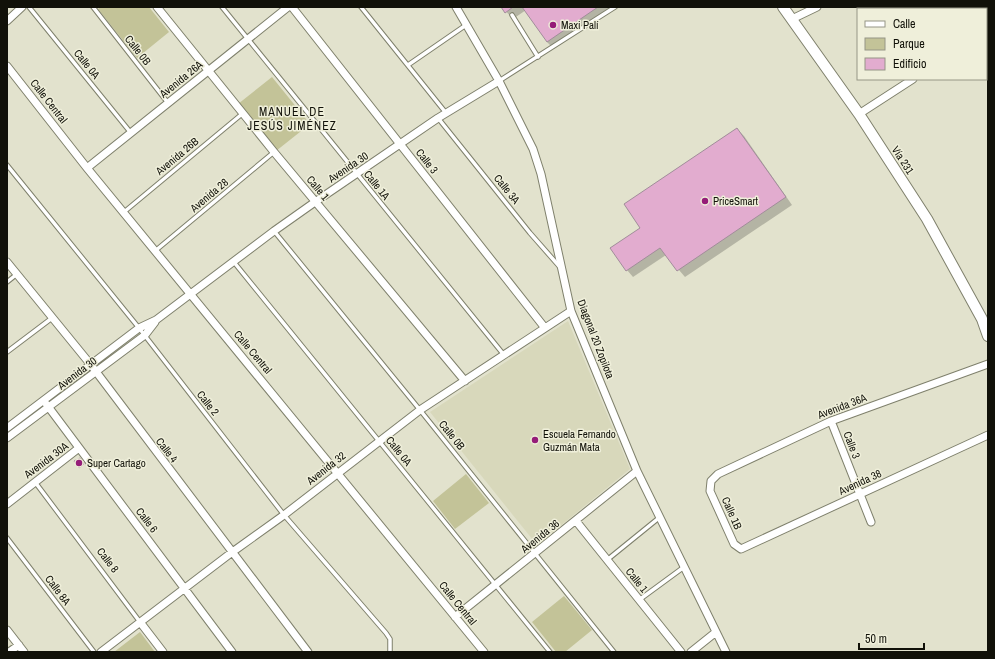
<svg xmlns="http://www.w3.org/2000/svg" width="995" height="659" font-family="'Archivo Narrow',sans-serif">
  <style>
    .built { fill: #d8d8bb }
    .green { fill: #c3c398 }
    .shadow { fill: #0003 }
    .building { fill: #e2accf; stroke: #a18d9a }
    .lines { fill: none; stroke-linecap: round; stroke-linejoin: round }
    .service-casing { stroke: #7f806c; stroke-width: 5.5 }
    .minor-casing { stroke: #7f806c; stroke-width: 9 }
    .secondary-casing { stroke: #7f806c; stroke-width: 12 }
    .service { stroke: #fff; stroke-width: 3.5 }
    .minor { stroke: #fff; stroke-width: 7 }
    .secondary { stroke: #fff; stroke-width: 10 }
    .poi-dot { fill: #951c78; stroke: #efefda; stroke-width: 1.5 }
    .labels { text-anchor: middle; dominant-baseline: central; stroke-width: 3; stroke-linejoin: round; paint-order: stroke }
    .poi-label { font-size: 11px; fill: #111109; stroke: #efefda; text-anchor: start }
    .street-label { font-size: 11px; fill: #111109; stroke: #efefda }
    .neighbourhood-label { font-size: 12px; letter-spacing: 1px; fill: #111109; stroke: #efefda }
  </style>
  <rect width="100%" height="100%" fill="#e2e2cd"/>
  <!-- built -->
  <path class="built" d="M568 321 630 469 537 545 430 412Z"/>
  <!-- green -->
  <path class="green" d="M100 7H149L169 32 137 58 98 9Z
    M272 77 310 124 276 151 238 104Z
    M466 474 489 503 455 529 433 501Z
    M564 596 592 630 565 652H556L532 622Z
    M140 632 155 652H114Z"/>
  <!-- shadow -->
  <path class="shadow" d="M502 7H615L554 49 547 42 526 10 513 19Z
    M737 129 744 136 792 205 685 277 666 255 633 277 627 270 642 228Z"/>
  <!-- building -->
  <path class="building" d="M501 7H513L505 13Z
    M522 7H598L547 42Z
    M737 128 786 197 677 271 660 248 626 271 610 248 640 228 624 204Z
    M80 458 84 464 79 468 74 461Z"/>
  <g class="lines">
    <!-- service casing -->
    <g class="service-casing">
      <path id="service" d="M29 7 131 133
        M93 7 168 103
        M222 7 504 355
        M361 7 446 113
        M512 15 538 57
        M408 65 466 25
        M499 81 615 7
        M438 118 530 233 559 266
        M7 165 139 328 284 515 386 633 390 639V652
        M124 212 242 114
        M274 231 420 410 614 652
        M155 251 274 152
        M233 261 550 652
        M7 282 17 274
        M7 352 52 318
        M35 482 140 622
        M7 538 94 652
        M607 560 660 517
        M639 600 684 567"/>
    </g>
    <!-- minor casing -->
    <g class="minor-casing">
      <path id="minor" d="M157 7 274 152 465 381
        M292 7 545 328
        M456 7 499 81 533 149 541 174 571 311 637 471 726 652
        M870 7 872 9
        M948 7 950 9
        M792 19 817 7
        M7 21 22 7
        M986 35 988 34
        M7 66 87 168 484 652
        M859 114 913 79
        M87 168 288 7
        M7 262 91 365 308 652
        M988 364 831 421 718 474 711 481 710 491 734 544 741 549 988 435
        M44 401 232 652
        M831 421 871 522
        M7 428 139 328 156 320 274 231 315 202 438 118 499 81
        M7 438 145 335 155 322
        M7 504 79 448
        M576 521 681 652
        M455 617 637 471
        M140 622 163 652
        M7 630 24 652
        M9 652 19 645
        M101 652 231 553 284 515 420 410 571 311
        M691 652 716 632"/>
    </g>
    <!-- secondary casing -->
    <g class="secondary-casing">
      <path id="secondary" d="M783 7 859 114 927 219 982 319 988 336"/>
    </g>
    <!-- service -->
    <use href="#service" class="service"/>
    <!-- minor -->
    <use href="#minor" class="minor"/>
    <!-- secondary -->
    <use href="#secondary" class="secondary"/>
  </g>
  <!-- markers -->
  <g class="poi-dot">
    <circle cx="553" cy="25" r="4"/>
    <circle cx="705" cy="201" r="4"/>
    <circle cx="535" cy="440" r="4"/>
    <circle cx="79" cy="463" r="4"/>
  </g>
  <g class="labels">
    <!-- poi labels -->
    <g class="poi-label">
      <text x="561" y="25">Maxi Palí</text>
      <text x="713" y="201">PriceSmart</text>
      <text x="543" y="434">Escuela Fernando<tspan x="543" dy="13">Guzmán Mata</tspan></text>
      <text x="87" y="463">Super Cartago</text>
    </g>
    <!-- street labels -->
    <g class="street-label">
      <text transform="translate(138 50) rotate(52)">Calle 0B</text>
      <text transform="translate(87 64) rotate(51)">Calle 0A</text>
      <text transform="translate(181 79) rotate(-39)">Avenida 26A</text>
      <text transform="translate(49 101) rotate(52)">Calle Central</text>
      <text transform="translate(177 156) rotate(-40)">Avenida 26B</text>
      <text transform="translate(903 160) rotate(57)">Vía 231</text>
      <text transform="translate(427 161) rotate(52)">Calle 3</text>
      <text transform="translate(348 167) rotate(-34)">Avenida 30</text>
      <text transform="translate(377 185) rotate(51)">Calle 1A</text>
      <text transform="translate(318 188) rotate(50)">Calle 1</text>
      <text transform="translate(507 189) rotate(51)">Calle 3A</text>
      <text transform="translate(209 195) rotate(-40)">Avenida 28</text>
      <text transform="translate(596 339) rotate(69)">Diagonal 20 Zopilota</text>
      <text transform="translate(253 352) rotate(50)">Calle Central</text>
      <text transform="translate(77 373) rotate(-37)">Avenida 30</text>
      <text transform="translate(208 403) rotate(52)">Calle 2</text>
      <text transform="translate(842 406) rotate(-21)">Avenida 36A</text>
      <text transform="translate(452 435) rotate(51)">Calle 0B</text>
      <text transform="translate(852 445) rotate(69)">Calle 3</text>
      <text transform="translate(167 450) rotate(53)">Calle 4</text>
      <text transform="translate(399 451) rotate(51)">Calle 0A</text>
      <text transform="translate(46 460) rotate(-37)">Avenida 30A</text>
      <text transform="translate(326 468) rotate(-38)">Avenida 32</text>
      <text transform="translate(860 482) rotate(-25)">Avenida 38</text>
      <text transform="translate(732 513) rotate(66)">Calle 1B</text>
      <text transform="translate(147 520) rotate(53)">Calle 6</text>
      <text transform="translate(540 536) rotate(-39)">Avenida 36</text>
      <text transform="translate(108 560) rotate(53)">Calle 8</text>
      <text transform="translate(637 580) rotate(51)">Calle 1</text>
      <text transform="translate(58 590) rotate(53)">Calle 8A</text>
      <text transform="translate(458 603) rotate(51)">Calle Central</text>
    </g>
    <!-- neighbourhood labels -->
    <g class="neighbourhood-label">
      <text x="292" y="112">MANUEL DE<tspan x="292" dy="14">JESÚS JIMÉNEZ</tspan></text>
    </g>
  </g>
  <!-- border -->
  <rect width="995" height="659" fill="none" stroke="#111109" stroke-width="16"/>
  <!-- legend -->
  <rect x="857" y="8" width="130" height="72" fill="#efefda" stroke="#969686"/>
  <rect x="865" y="21" width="20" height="6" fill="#ffffff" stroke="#969686"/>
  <text x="893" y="28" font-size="12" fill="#111109">Calle</text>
  <rect x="865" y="38" width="20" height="12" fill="#c3c398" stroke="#969686"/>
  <text x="893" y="48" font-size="12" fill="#111109">Parque</text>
  <rect x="865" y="58" width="20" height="12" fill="#e2accf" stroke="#969686"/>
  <text x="893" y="68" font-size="12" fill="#111109">Edificio</text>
  <!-- scale -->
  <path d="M859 643v6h65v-6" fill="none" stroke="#111109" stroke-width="2"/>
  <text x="865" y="643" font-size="12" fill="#111109" stroke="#efefda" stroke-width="3" paint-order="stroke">50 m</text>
</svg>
